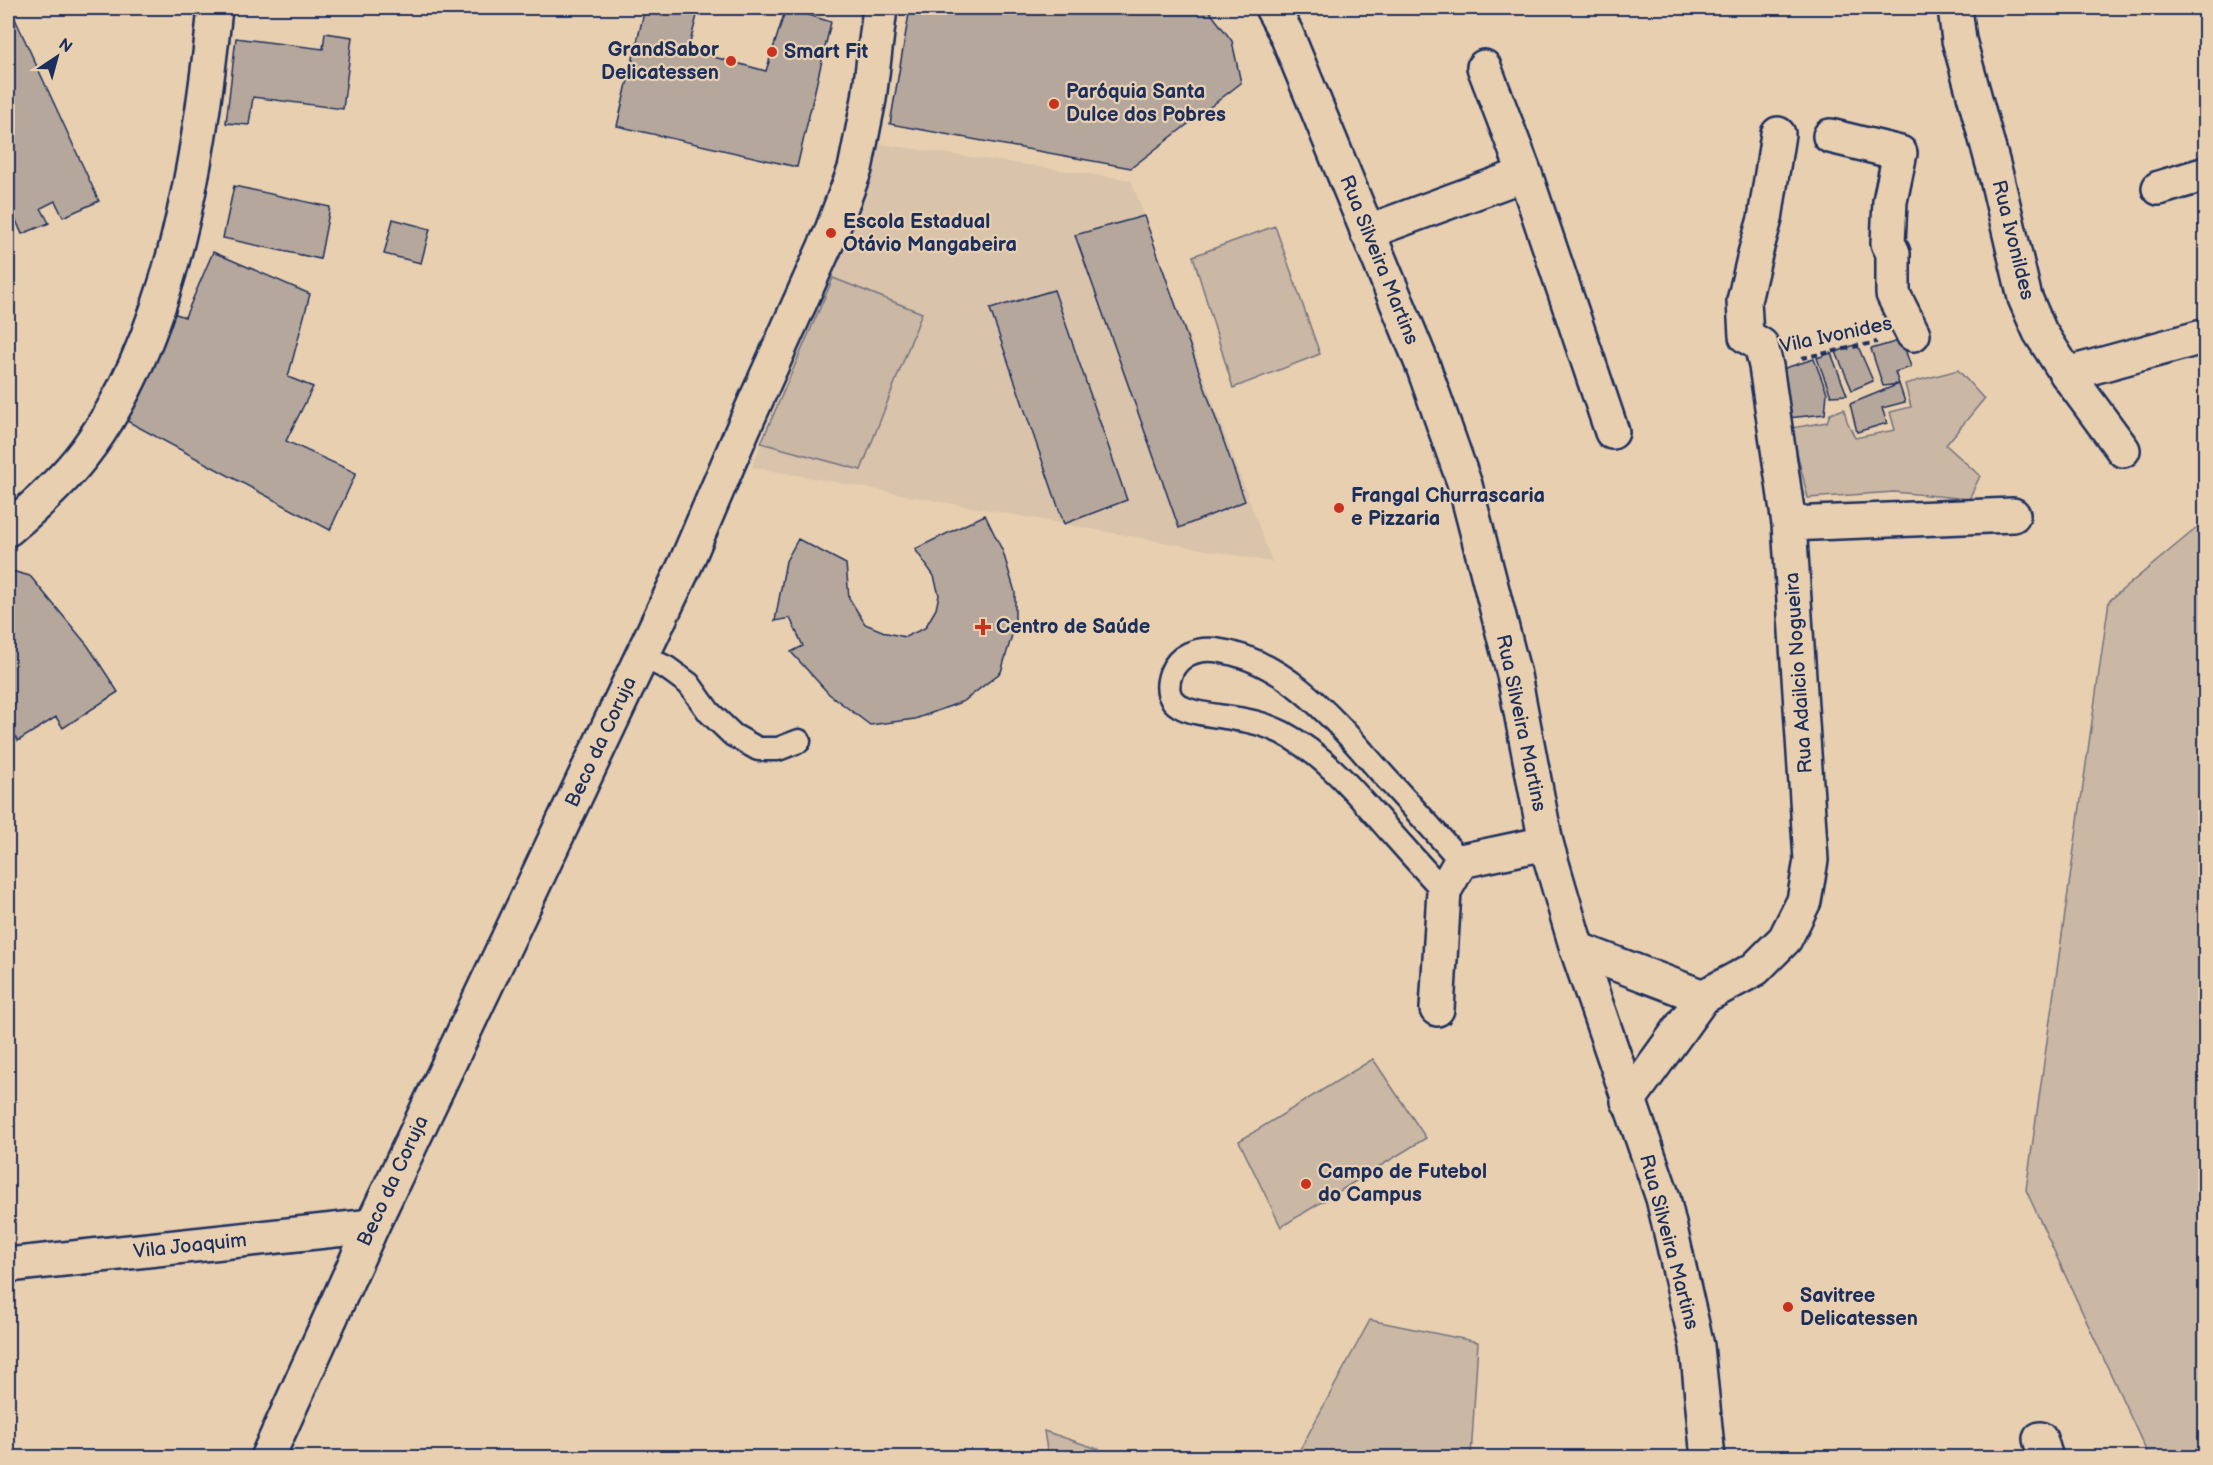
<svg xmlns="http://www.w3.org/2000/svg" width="2213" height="1465" font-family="'Balsamiq Sans',sans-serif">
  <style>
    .built { fill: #d9c3aa }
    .green { fill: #cab7a4; stroke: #727381; stroke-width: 1.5 }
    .building { fill: #b5a79c; stroke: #1b2f5e; stroke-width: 1.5 }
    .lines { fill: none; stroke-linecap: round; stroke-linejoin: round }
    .lane-casing { stroke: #1b2f5e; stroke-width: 27 }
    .street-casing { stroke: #1b2f5e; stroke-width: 38 }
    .secondary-casing { stroke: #1b2f5e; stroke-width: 38 }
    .path { stroke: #1b2f5e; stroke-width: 4; stroke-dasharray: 6 4.5; stroke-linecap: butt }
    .lane { stroke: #e8cfb0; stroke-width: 22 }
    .street { stroke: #e8cfb0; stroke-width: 33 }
    .secondary { stroke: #e8cfb0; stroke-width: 33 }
    .poi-dot { fill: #c8321e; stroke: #e8cfb0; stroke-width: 2 }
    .labels { text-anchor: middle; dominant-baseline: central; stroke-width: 4.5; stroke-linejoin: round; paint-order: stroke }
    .poi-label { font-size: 20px; font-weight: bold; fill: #1b2f5e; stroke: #e8cfb0; text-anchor: start }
    .street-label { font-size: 20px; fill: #1b2f5e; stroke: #e8cfb0 }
  </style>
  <rect width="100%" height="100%" fill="#e8cfb0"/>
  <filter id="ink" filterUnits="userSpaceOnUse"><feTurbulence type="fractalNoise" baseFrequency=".0167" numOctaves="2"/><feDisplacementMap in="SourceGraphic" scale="12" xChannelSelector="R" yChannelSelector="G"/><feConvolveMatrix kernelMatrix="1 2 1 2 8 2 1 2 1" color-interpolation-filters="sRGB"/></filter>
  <g filter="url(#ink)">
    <!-- built -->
    <path class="built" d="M880 144 1131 180 1272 562 752 467Z"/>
    <!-- green -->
    <path class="green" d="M1275 226 1320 354 1233 388 1193 256Z
      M833 278 922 313 861 470 761 443Z
      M1958 370 1984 399 1946 445 1980 476 1969 499 1894 492 1808 498 1791 428 1827 422 1830 414 1844 409 1847 421 1855 438 1895 430 1890 412 1911 407 1905 384Z
      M2205 521V1457H2149L2026 1190 2109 601Z
      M1373 1059 1426 1138 1281 1227 1239 1141Z
      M1370 1320 1478 1342 1471 1457H1296Z
      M1044 1431 1122 1457H1048Z"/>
    <!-- building -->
    <path class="building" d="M8 8H10L99 201 63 217 55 201 41 208 49 223 22 234 8 202Z
      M645 8H699L688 50 766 71 786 8 831 22 797 167 617 126Z
      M910 8H1207L1232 41 1241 83 1131 168 890 124Z
      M325 33 352 37 343 109 253 97 249 125 226 123 236 38 323 49Z
      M234 186 330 207 320 259 223 238Z
      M1144 216 1245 501 1179 528 1075 235Z
      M393 219 430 229 421 263 384 254Z
      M213 252 310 294 288 377 313 387 286 441 356 473 330 530 127 421 150 377 173 313 185 317Z
      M1054 290 1127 500 1064 524 990 309Z
      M1902 340 1911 367 1895 372 1899 384 1883 386 1871 349Z
      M1857 344 1873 381 1852 390 1836 352Z
      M1831 353 1847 395 1831 396 1817 358Z
      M1814 359 1827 393 1825 414 1779 419 1772 372Z
      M1899 384 1905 402 1882 408 1887 423 1857 432 1850 404Z
      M985 515 1003 552 1015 592V625L1001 672 964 701 915 719 870 725 829 694 791 652 803 646 790 618 775 621 786 561 798 539 846 564 849 598 865 624 887 633 905 637 925 628 936 609 939 595 934 576 915 549Z
      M8 570 30 576 88 646 118 692 63 728 56 717 18 741 8 722Z"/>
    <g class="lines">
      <!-- lane casing -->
      <g class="lane-casing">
        <path id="lane" d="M642 656 667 668 689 684 709 712 733 735 758 749H778L799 741
          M1444 891C1427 873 1411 855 1395 837 1361 799 1328 757 1283 733 1268 725 1247 720 1231 718 1207 713 1156 715 1171 673 1178 655 1197 648 1215 650 1288 659 1339 726 1385 777 1411 805 1436 833 1461 861"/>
      </g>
      <!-- street casing -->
      <g class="street-casing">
        <path id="street" d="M1955 8 1959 40 1997 179 2025 298 2040 332 2067 374 2123 450
          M1484 67 1525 174 1612 432
          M1830 136 1900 153 1890 201 1888 243 1893 253V294L1913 334
          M2159 188 2206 174
          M1367 232 1525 174
          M2067 374 2206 336
          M1789 524 2013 515
          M8 529C33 508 65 479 85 452 173 337 201 149 215 8
          M1577 949 1703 997
          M1437 1009 1444 891 1461 861 1546 843
          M1628 1101 1703 997 1755 969 1785 939 1804 901 1811 860 1789 524 1766 366 1761 345 1746 336 1744 301 1755 254 1765 219 1778 134
          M8 1265 372 1226
          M2040 1439 2046 1458
          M267 1458 372 1226 686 563 743 429 831 233 855 169 869 99 880 8"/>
      </g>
      <!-- secondary casing -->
      <g class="secondary-casing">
        <path id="secondary" d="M1272 8 1286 33 1423 366 1465 485 1514 675 1546 843 1577 949 1663 1198 1697 1346 1708 1458"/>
      </g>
      <!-- path -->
      <path class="path" d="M1802 358 1877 342"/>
      <!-- lane -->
      <use href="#lane" class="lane"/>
      <!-- street -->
      <use href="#street" class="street"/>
      <!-- secondary -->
      <use href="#secondary" class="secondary"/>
    </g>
  </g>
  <!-- markers -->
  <g class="poi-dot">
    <circle cx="772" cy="52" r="6"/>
    <circle cx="731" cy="61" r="6"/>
    <circle cx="1054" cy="104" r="6"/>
    <circle cx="831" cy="233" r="6"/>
    <circle cx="1339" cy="508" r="6"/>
    <path d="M980 618h6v6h6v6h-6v6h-6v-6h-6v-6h6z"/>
    <circle cx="1306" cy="1184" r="6"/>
    <circle cx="1788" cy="1307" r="6"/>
  </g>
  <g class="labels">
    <!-- poi labels -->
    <g class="poi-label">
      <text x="719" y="50" text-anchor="end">GrandSabor<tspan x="719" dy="23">Delicatessen</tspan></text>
      <text x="784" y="52">Smart Fit</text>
      <text x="1066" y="92">Paróquia Santa<tspan x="1066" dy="23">Dulce dos Pobres</tspan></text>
      <text x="843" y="222">Escola Estadual<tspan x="843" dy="23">Otávio Mangabeira</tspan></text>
      <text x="1351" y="496">Frangal Churrascaria<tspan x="1351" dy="23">e Pizzaria</tspan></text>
      <text x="996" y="627">Centro de Saúde</text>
      <text x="1318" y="1172">Campo de Futebol<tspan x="1318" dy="23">do Campus</tspan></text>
      <text x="1800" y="1296">Savitree<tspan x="1800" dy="23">Delicatessen</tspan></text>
    </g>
    <!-- street labels -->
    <g class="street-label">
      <text transform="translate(2013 240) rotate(76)">Rua Ivonildes</text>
      <text transform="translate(1379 260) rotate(68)">Rua Silveira Martins</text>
      <text transform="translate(1836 335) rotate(-12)">Vila Ivonides</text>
      <text transform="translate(1799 673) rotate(-94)">Rua Adailcio Nogueira</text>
      <text transform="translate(1521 723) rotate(78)">Rua Silveira Martins</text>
      <text transform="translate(601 742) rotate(-65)">Beco da Coruja</text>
      <text transform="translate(393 1181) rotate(-65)">Beco da Coruja</text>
      <text transform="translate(1669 1242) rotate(75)">Rua Silveira Martins</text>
      <text transform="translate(190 1246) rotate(-6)">Vila Joaquim</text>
    </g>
  </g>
  <!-- margin -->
  <rect width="2213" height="1465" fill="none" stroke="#e8cfb0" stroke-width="30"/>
  <rect x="15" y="15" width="2183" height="1435" fill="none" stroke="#1b2f5e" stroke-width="2" filter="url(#ink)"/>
  <!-- north arrow -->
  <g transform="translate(57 57) rotate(36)" stroke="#e8cfb0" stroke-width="4.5" paint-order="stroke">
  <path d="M0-4.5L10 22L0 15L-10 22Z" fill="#1b2f5e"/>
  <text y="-9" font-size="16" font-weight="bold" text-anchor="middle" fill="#1b2f5e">N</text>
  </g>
</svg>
